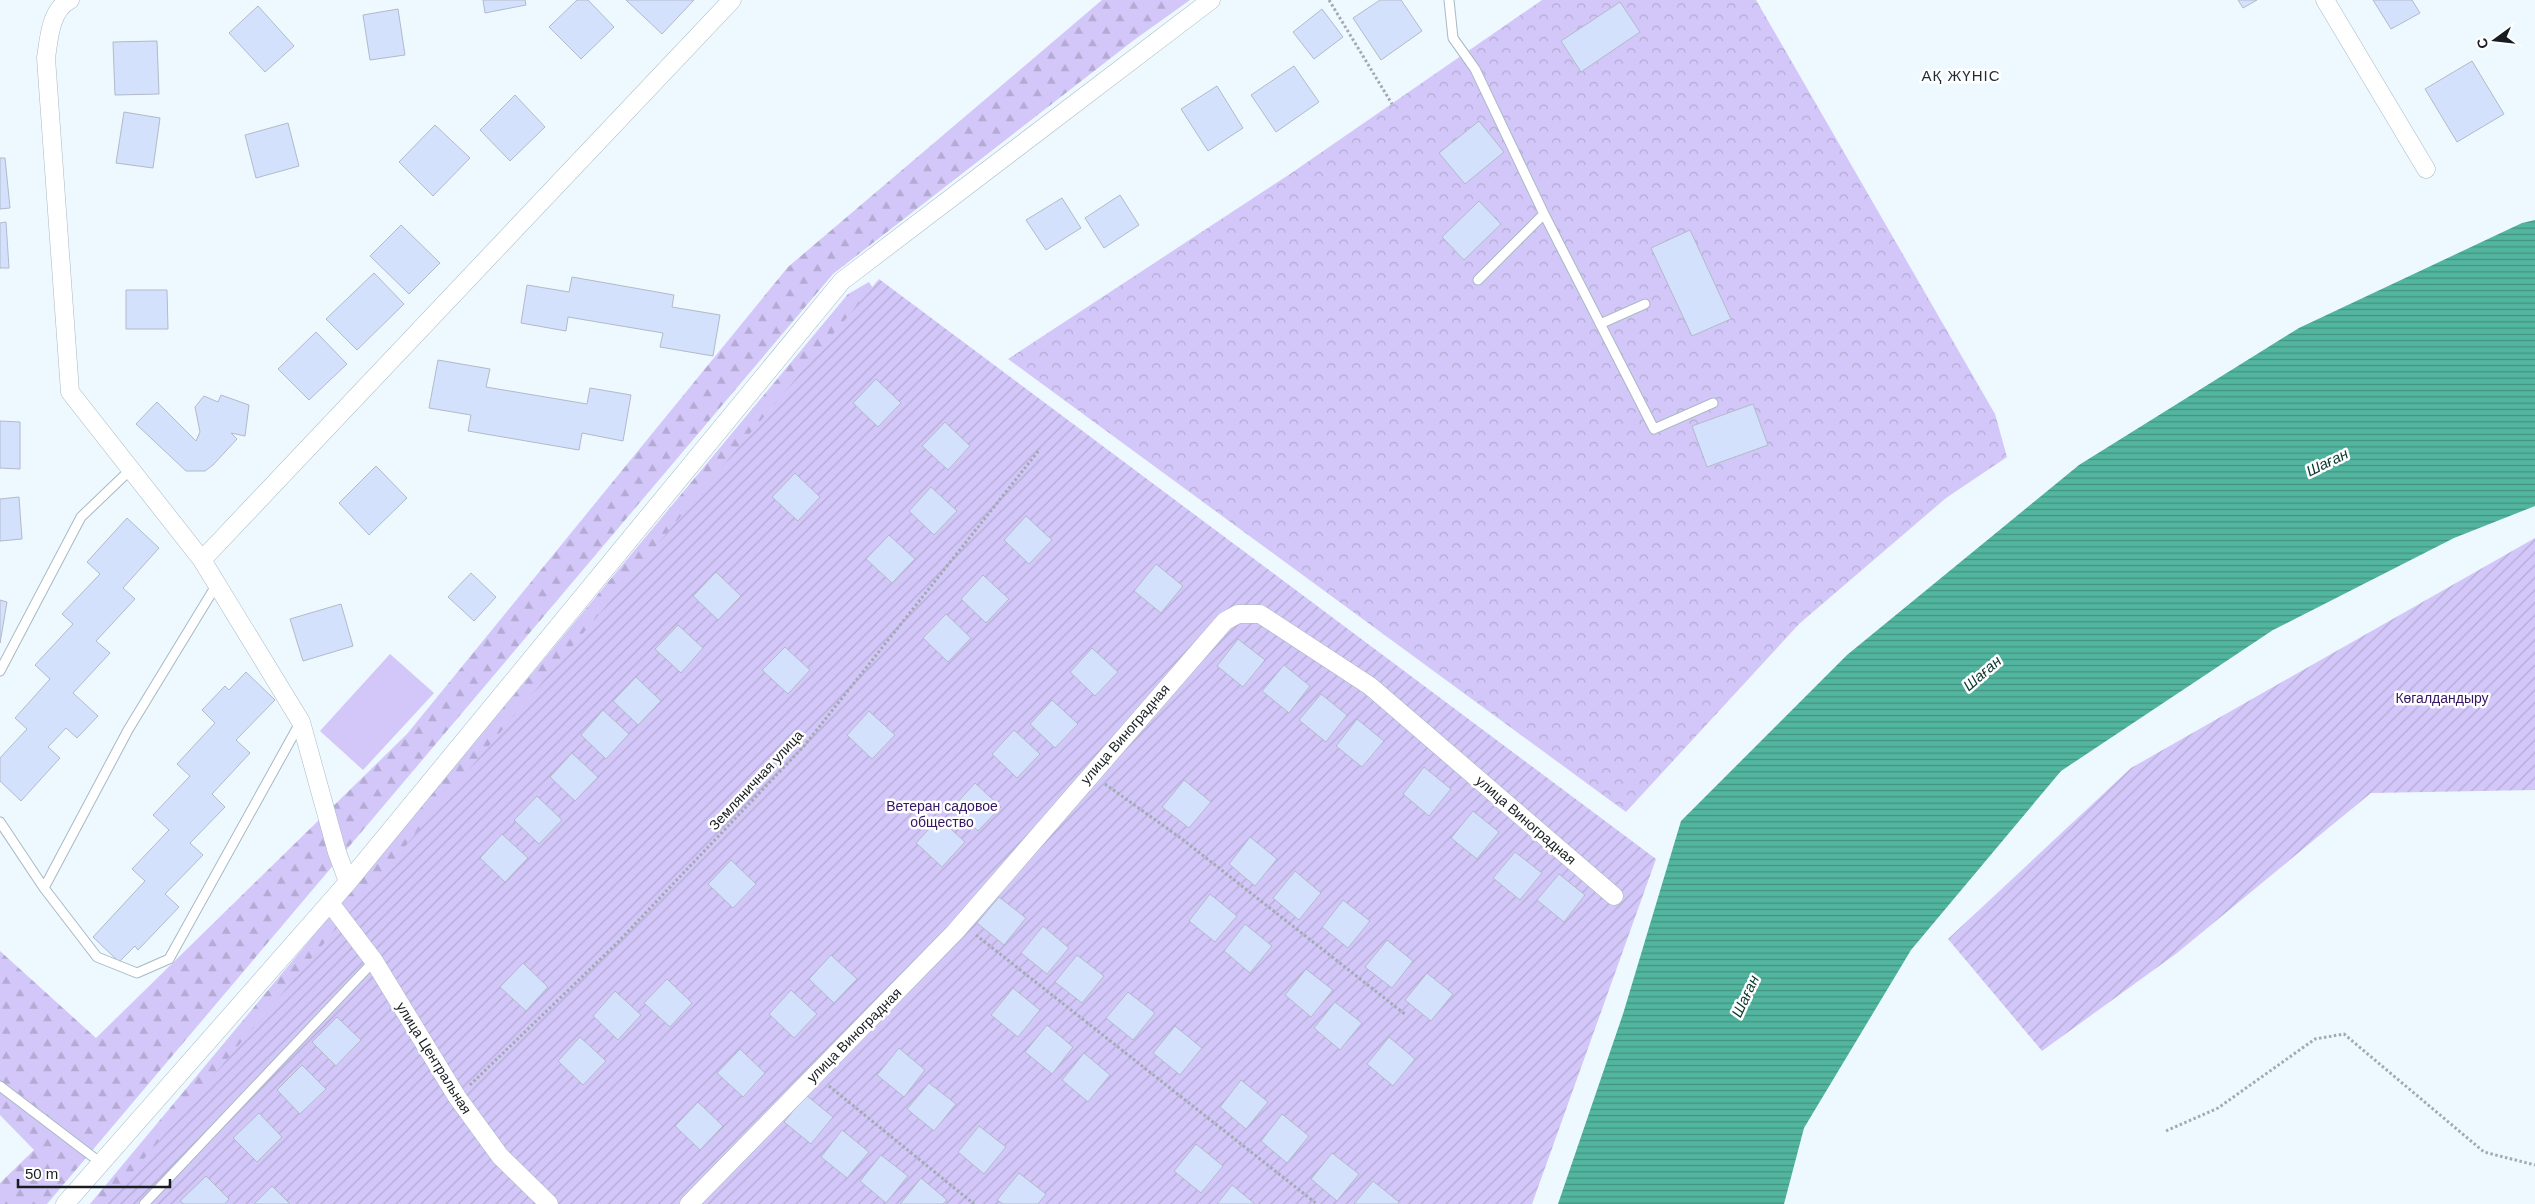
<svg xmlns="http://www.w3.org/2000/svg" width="2535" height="1204" font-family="Arial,sans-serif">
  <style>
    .forest { fill: url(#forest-firs) }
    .park { fill: url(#park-crowns) }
    .garden { fill: url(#garden-furrows) }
    .pitch { fill: #d2c7f8 }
    .water { fill: url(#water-rules) }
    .building { fill: #d4e1fc; stroke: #b2baca }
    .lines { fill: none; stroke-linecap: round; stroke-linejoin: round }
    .service-casing { stroke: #a8b9c4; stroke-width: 11 }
    .minor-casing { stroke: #a8b9c4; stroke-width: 19 }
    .path { stroke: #a1aab0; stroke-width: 3; stroke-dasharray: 2.5 2.5; stroke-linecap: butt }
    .service { stroke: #fff; stroke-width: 9 }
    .minor { stroke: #fff; stroke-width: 18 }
    .labels { text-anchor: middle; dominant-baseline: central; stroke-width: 5; stroke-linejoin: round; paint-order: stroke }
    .park-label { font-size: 14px; fill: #351665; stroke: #fff }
    .street-label { font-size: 14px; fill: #171d21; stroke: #fff }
    .neighbourhood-label { font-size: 15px; letter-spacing: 1px; fill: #1f2c35; stroke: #fff }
    .water-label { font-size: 15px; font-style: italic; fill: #0b3930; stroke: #fff }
  </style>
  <defs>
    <pattern id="forest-firs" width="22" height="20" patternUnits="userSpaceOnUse" patternTransform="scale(1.25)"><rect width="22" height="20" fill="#d2c7f8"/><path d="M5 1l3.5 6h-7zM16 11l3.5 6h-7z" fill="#b4aad4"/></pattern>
    <pattern id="park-crowns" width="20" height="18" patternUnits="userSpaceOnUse" patternTransform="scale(1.25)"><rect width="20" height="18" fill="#d2c7f8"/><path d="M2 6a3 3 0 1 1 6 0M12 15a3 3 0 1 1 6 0" fill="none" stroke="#b4aad4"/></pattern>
    <pattern id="garden-furrows" width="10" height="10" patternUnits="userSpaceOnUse" patternTransform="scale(1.25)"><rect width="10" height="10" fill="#d2c7f8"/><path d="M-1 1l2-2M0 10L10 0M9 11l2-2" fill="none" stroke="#b4aad4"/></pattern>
    <pattern id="water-rules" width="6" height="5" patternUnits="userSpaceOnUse" patternTransform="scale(1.25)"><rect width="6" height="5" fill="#52b59f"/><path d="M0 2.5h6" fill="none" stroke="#439381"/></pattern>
  </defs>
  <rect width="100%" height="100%" fill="#edf8ff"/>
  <!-- forest -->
  <path class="forest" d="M1102 0H1190L1134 40 833 274 47 1204H0V1183L34 1150 0 1115V951L96 1038 407 734 788 267Z
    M869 282 878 296 123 1204H90L848 294Z"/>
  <!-- park -->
  <path class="park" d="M1542 0H1756L1995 414 2007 457 1946 498 1799 624 1626 812 1008 359 1290 174Z"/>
  <!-- garden -->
  <path class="garden" d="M879 279 1656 859 1532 1204H106Z
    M2535 538V790L2371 793 2177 953 2042 1051 1948 939 2131 768Z"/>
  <!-- pitch -->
  <path class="pitch" d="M390 654 434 693 363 770 320 731Z"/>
  <!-- water -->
  <path class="water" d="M2535 220V506L2454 538 2273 630 2061 771 1911 950 1804 1128 1784 1204H1558L1623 1014 1681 821 1847 655 2079 465 2299 328 2522 223Z"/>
  <!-- building -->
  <path class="building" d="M483 0H525L526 5 485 13Z
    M577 0H588L614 27 581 59 549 27Z
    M626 0H694L662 34Z
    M1380 0H1401L1422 31 1381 60 1353 18Z
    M2238 0H2257L2243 8Z
    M2373 0H2412L2420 13 2391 29Z
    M1620 2 1640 32 1581 72 1561 41Z
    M258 6 294 46 265 72 229 33Z
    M398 9 405 55 370 60 363 15Z
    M1322 9 1343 37 1314 59 1293 32Z
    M157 41 159 94 115 95 113 42Z
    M2472 61 2504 114 2457 142 2425 89Z
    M1294 66 1319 102 1276 132 1251 95Z
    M1217 86 1243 128 1208 151 1181 109Z
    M515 95 545 127 510 161 480 130Z
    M124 112 160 118 153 168 116 163Z
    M1479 121 1504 152 1465 184 1439 153Z
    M288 123 299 166 256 178 245 135Z
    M435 125 470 158 433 196 399 162Z
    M0 158H5L10 208 0 209Z
    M1120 195 1139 225 1104 248 1085 218Z
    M1062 198 1081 228 1046 250 1026 220Z
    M1479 201 1501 224 1464 260 1442 237Z
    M6 222 9 268H0V223Z
    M401 225 440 263 409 294 370 256Z
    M1690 230 1731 319 1692 336 1651 248Z
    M374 273 404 304 357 350 326 319Z
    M572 277 674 295 672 307 720 315 713 356 660 347 663 333 568 317 566 331 521 323 527 285 569 292Z
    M126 290H167L168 329H126Z
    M316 332 347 364 309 400 278 369Z
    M438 360 490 369 486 387 587 404 590 388 631 395 623 441 582 433 579 450 468 431 471 415 429 408Z
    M876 379 901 403 878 427 853 403Z
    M221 395 249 405 245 436 231 433 237 439 213 465 205 471H186L136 424 157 402 196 441 200 432 195 407 204 396 218 402Z
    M1753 404 1768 445 1707 467 1692 426Z
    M0 421 20 422V469L0 468Z
    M945 422 970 446 948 470 922 446Z
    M376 466 407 498 369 535 339 503Z
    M795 473 820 497 798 521 772 497Z
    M931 487 957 511 934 535 909 511Z
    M19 497 22 539 0 541V499Z
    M1026 516 1052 540 1029 564 1004 540Z
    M127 518 159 548 123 588 135 599 96 641 110 653 73 693 98 716 77 738 66 728 48 747 60 758 21 801 0 781V758L27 729 15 718 50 679 35 665 73 624 62 614 100 574 87 562Z
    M889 535 915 559 892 583 866 559Z
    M1156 564 1183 586 1161 613 1134 591Z
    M716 572 741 596 718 620 693 596Z
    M471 573 496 597 474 621 448 597Z
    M983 575 1009 599 986 623 961 599Z
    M0 600 7 602 0 643Z
    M341 604 353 646 303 661 290 619Z
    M946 614 971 638 948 662 923 638Z
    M678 625 703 648 681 673 655 649Z
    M1238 639 1265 660 1243 687 1217 666Z
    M785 647 810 670 788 694 762 670Z
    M1092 648 1118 672 1095 696 1070 672Z
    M1284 665 1310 686 1289 713 1262 691Z
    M246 672 275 700 236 740 250 753 212 794 225 807 190 843 203 855 165 894 179 907 138 950 135 946 119 962 93 937 145 881 132 869 169 830 153 815 190 776 177 764 215 723 202 710 225 686 229 690Z
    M636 677 661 701 638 725 613 701Z
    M1321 694 1347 715 1326 742 1299 720Z
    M1052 700 1078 724 1055 748 1030 724Z
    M603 710 629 734 606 759 581 735Z
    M869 711 895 735 872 759 847 735Z
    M1357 719 1384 741 1362 767 1336 746Z
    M1014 730 1040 754 1017 778 992 754Z
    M572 753 598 777 575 801 550 777Z
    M1424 767 1451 789 1429 816 1403 794Z
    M1184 780 1211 802 1189 828 1162 807Z
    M975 783 1001 807 978 831 953 807Z
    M537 796 562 820 539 844 514 820Z
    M1473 811 1499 832 1477 859 1451 838Z
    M939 818 965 842 942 867 916 843Z
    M502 834 528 858 505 882 480 858Z
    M1250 837 1277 859 1255 886 1229 864Z
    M1515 852 1542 873 1520 900 1493 878Z
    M731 860 756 884 733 908 708 884Z
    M1295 871 1321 893 1299 920 1273 898Z
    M1559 874 1585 895 1564 922 1537 900Z
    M1210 894 1237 916 1215 942 1189 921Z
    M999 897 1026 918 1004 945 977 923Z
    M1343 900 1370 921 1348 948 1322 927Z
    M1245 924 1272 946 1250 973 1224 951Z
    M1043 926 1069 948 1047 974 1021 953Z
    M1387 940 1413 961 1392 988 1365 967Z
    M831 955 857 979 834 1003 809 979Z
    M1077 955 1104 976 1082 1003 1055 982Z
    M523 963 548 987 526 1011 500 987Z
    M1306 969 1333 990 1311 1017 1285 995Z
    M1427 973 1453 994 1431 1021 1405 1000Z
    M667 979 692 1003 670 1027 644 1003Z
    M1013 988 1040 1010 1018 1037 991 1015Z
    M791 990 817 1014 794 1038 769 1014Z
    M615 991 641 1015 618 1040 593 1016Z
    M1128 992 1155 1013 1133 1040 1106 1018Z
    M1335 1002 1362 1023 1340 1050 1314 1028Z
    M337 1017 361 1040 336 1066 312 1042Z
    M1047 1025 1073 1047 1052 1074 1025 1052Z
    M1175 1026 1202 1048 1180 1075 1153 1053Z
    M580 1037 606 1061 583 1085 558 1061Z
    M1389 1037 1415 1059 1393 1086 1367 1064Z
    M899 1048 925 1070 904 1097 877 1075Z
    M740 1049 765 1073 743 1097 717 1073Z
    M1084 1053 1110 1075 1088 1102 1062 1080Z
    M302 1065 326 1089 300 1114 277 1090Z
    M1241 1080 1268 1102 1246 1129 1220 1107Z
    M929 1083 956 1104 934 1131 907 1109Z
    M806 1095 833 1117 811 1144 784 1122Z
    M698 1102 723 1126 700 1150 675 1126Z
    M259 1113 282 1137 257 1162 233 1138Z
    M1282 1114 1309 1136 1287 1163 1261 1141Z
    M979 1126 1006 1147 984 1174 958 1152Z
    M842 1130 869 1152 847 1178 821 1157Z
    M1196 1144 1223 1166 1201 1193 1174 1171Z
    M1332 1153 1359 1174 1337 1201 1311 1179Z
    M881 1155 908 1176 886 1203 860 1181Z
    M1019 1173 1046 1194 1038 1204H1003L997 1200Z
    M206 1176 229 1199 225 1204H184L180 1201Z
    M921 1178 947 1200 943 1204H900Z
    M1373 1181 1399 1202 1398 1204H1354Z
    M1232 1185 1255 1204H1217Z
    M272 1186 290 1204H254Z"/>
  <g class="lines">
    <!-- service casing -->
    <g class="service-casing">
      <path id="service" d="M1449 0 1453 38 1475 69 1544 214 1654 429 1713 403
        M1478 280 1544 214
        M1600 324 1645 304
        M0 671 81 517 129 471 132 472
        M0 822 44 888 97 957 137 973 169 959 300 723
        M44 888 128 730 217 584
        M0 1086 101 1163
        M144 1204 374 961"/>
    </g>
    <!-- minor casing -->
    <g class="minor-casing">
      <path id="minor" d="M70 0C50 10 49 39 46 58L70 392 202 560 301 722 337 852 348 882
        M2325 0 2426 169
        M202 560 732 0
        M330 903 374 961 457 1097 500 1156 549 1204
        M65 1204 348 882 842 281 1211 0
        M689 1204 955 932 1225 621 1238 614H1260L1370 686 1614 896"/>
    </g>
    <!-- path -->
    <path class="path" d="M1329 0 1392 104
      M1105 784 1182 839 1406 1015
      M976 935 1317 1204
      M470 1085 617 943 804 746 1040 449
      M829 1086 974 1204
      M2166 1131 2218 1108 2315 1039 2344 1034 2484 1152 2535 1165"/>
    <!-- service -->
    <use href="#service" class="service"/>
    <!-- minor -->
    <use href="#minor" class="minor"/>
  </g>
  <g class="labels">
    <!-- park labels -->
    <g class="park-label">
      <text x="2442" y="698">Көгалдандыру</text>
      <text x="942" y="806">Ветеран садовое<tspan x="942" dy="16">общество</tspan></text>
    </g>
    <!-- street labels -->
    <g class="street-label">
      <text transform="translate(1125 734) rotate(-49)">улица Виноградная</text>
      <text transform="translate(756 780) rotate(-47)">Земляничная улица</text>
      <text transform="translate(1526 820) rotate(41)">улица Виноградная</text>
      <text transform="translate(854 1035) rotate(-45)">улица Виноградная</text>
      <text transform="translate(434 1058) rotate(58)">улица Центральная</text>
    </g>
    <!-- neighbourhood labels -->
    <g class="neighbourhood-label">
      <text x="1961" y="75">АҚ ЖҮНІС</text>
    </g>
    <!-- water labels -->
    <g class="water-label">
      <text transform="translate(2327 462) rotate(-26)">Шаған</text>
      <text transform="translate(1982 673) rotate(-41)">Шаған</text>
      <text transform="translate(1745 996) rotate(-65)">Шаған</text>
    </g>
  </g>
  <!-- north arrow -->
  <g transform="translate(2495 40) rotate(255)" stroke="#ffffff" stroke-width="4" paint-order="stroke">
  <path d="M0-4L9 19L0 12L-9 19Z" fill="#171d21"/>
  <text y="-8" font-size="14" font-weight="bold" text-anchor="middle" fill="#171d21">С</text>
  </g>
  <!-- scale -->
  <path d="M18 1179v8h152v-8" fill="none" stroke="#171d21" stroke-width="2.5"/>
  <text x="25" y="1179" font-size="15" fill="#171d21" stroke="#ffffff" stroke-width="4" paint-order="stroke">50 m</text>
</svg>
